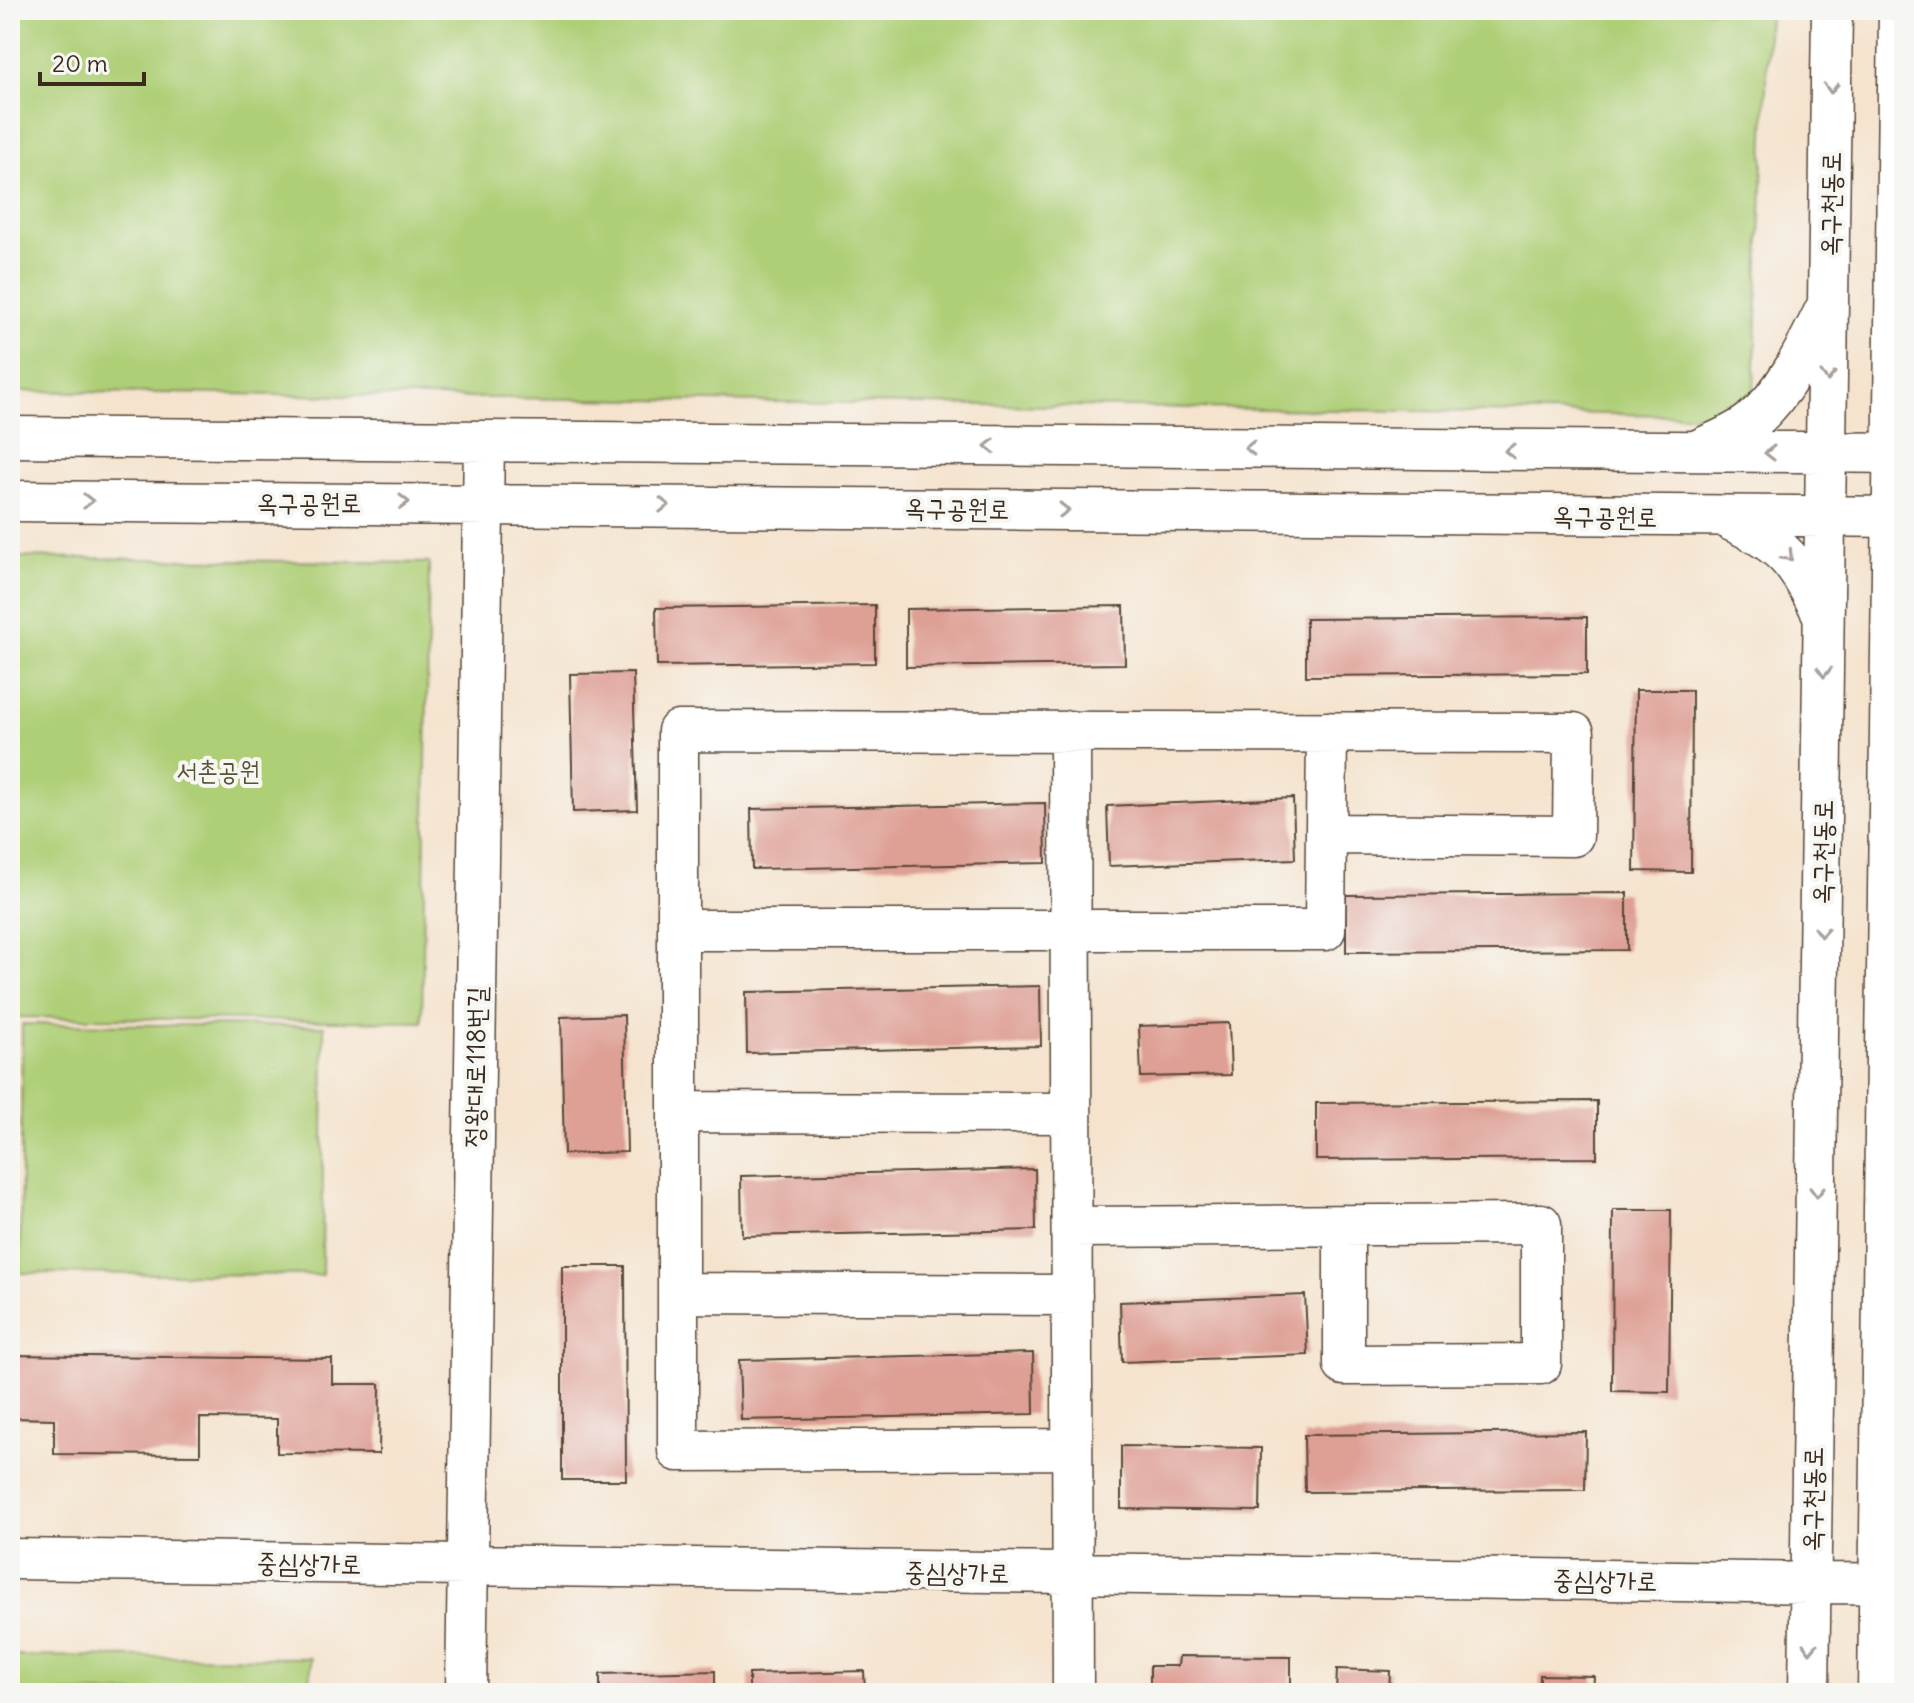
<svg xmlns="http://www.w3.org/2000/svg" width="1914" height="1703" font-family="Delius,'Poor Story',sans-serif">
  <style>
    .green { fill: #afcf77; stroke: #757c4a; stroke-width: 2 }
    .building { fill: #de9f94 }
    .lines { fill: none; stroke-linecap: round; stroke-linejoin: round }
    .minor-casing { stroke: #574638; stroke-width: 43 }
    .minor { stroke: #fff; stroke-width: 40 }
    .oneway { stroke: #a79f9a }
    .labels { text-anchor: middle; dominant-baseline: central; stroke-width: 8; stroke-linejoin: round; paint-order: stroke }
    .street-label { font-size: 26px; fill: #3b2a1e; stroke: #f6f6f2 }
    .park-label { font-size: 26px; fill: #585334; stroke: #f6f6f2 }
  </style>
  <rect width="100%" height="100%" fill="#f6f6f2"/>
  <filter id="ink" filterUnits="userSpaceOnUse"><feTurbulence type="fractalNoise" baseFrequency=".0125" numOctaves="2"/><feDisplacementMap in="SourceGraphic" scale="16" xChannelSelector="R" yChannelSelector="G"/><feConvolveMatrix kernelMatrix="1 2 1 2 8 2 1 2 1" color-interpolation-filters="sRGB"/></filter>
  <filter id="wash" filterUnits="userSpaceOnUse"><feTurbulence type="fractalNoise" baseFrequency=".006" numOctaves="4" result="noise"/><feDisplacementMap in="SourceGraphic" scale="32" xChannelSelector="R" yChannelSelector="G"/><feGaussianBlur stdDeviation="1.8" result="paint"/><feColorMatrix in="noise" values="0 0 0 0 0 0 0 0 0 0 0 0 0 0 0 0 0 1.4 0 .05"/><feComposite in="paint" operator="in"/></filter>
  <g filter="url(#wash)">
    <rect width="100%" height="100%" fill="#f5e3cd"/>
    <!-- green -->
    <path class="green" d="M10 10H1769L1753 416 10 391Z
      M10 557 429 563 422 1022 10 1017Z
      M22 1024 324 1026 322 1275 20 1273Z
      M10 1656 311 1658 310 1693H10Z"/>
    <g id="blocks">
      <!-- building -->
      <path class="building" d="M875 605V663L657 666 656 608Z
        M1124 606 1125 664 906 667V609Z
        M1587 617V674L1306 676V619Z
        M633 673 637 810 573 812 570 674Z
        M1636 690H1692L1691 872 1634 871Z
        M1293 798 1295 859 1109 866 1107 806Z
        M1045 803 1046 863 752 869 751 809Z
        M1627 893V950L1346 952V895Z
        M1040 986 1041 1046 747 1053 746 992Z
        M624 1015 627 1152 564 1154 561 1017Z
        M1229 1023 1231 1075 1141 1077 1139 1026Z
        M1597 1101V1158L1316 1160V1103Z
        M1035 1169 1036 1230 742 1236 741 1176Z
        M1613 1210H1671L1669 1392 1612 1391Z
        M562 1266H625L626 1480H562Z
        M1305 1295 1308 1355 1122 1362 1120 1302Z
        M1033 1353 1034 1414 741 1420 739 1360Z
        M10 1355 332 1359V1384H380L379 1454 277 1453V1419L200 1418V1455L54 1454V1419L10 1418Z
        M1586 1432 1585 1490 1305 1492 1304 1435Z
        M1121 1446 1261 1448 1260 1511 1121 1509Z
        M1179 1656 1291 1657V1693H1150V1666H1178Z
        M1337 1669 1390 1671 1389 1693H1336Z
        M715 1671V1693H600V1674Z
        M864 1671 865 1693H749V1674Z
        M1540 1675 1594 1676 1593 1693H1540Z"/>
    </g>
  </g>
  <g filter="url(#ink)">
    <use href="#blocks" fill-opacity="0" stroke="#574638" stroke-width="2"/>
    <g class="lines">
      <!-- minor casing -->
      <g class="minor-casing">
        <path id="minor" d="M10 437 1904 453
          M1698 450C1716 441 1738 434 1753 420 1786 392 1806 348 1825 310
          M10 501 1904 517
          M1730 520C1783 544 1797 562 1822 613
          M1070 731 1073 1693
          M678 930H1325L1327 732
          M678 1112 1071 1113
          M1072 1227 1541 1224V1364L1344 1365V1225
          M678 1293 1072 1295
          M1072 1449 678 1451V731L1574 733 1573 836 1326 834
          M10 1559 1904 1584
          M466 1693 484 441
          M1809 1693 1832 10
          M1878 1693 1899 10"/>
      </g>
      <!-- minor -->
      <use href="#minor" class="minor"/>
    </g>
    <!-- one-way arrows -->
    <defs><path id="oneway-chevron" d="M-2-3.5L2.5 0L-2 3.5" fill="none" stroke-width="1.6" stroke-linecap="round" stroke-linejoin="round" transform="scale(2)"/></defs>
    <g class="oneway">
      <use href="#oneway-chevron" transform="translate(1831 88) rotate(91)"/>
      <use href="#oneway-chevron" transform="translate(1828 376) rotate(91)"/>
      <use href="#oneway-chevron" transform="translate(990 446) rotate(-179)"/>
      <use href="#oneway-chevron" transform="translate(1250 448) rotate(-179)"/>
      <use href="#oneway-chevron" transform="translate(1510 451) rotate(-179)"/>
      <use href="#oneway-chevron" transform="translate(1770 453) rotate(-180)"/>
      <use href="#oneway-chevron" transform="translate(88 501)"/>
      <use href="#oneway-chevron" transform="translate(404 502)"/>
      <use href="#oneway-chevron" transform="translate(664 505) rotate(1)"/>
      <use href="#oneway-chevron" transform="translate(1064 510) rotate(1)"/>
      <use href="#oneway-chevron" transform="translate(1788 556) rotate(46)"/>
      <use href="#oneway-chevron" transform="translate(1824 672) rotate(91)"/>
      <use href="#oneway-chevron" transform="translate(1821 932) rotate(91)"/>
      <use href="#oneway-chevron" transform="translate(1817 1192) rotate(91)"/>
      <use href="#oneway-chevron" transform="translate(1810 1648) rotate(91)"/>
    </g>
  </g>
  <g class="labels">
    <!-- street labels -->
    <g class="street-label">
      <text transform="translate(1830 204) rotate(-89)">옥구천동로</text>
      <text x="309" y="502">옥구공원로</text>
      <text transform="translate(957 508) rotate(1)">옥구공원로</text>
      <text transform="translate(1605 516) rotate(1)">옥구공원로</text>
      <text transform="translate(1822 852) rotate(-89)">옥구천동로</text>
      <text transform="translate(475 1067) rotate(-89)">정왕대로118번길</text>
      <text transform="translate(1812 1499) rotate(-89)">옥구천동로</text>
      <text transform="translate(309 1563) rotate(1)">중심상가로</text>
      <text transform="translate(957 1572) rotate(1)">중심상가로</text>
      <text transform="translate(1605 1580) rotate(1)">중심상가로</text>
    </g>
    <!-- park labels -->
    <g class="park-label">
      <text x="218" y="770">서촌공원</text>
    </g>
  </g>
  <!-- margin -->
  <rect width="1914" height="1703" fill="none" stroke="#f6f6f2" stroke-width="40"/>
  <!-- scale -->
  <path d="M40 72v12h104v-12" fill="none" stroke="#3b2a1e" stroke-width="4"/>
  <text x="52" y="72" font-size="24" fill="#3b2a1e" stroke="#f6f6f2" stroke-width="6" paint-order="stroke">20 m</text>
</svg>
